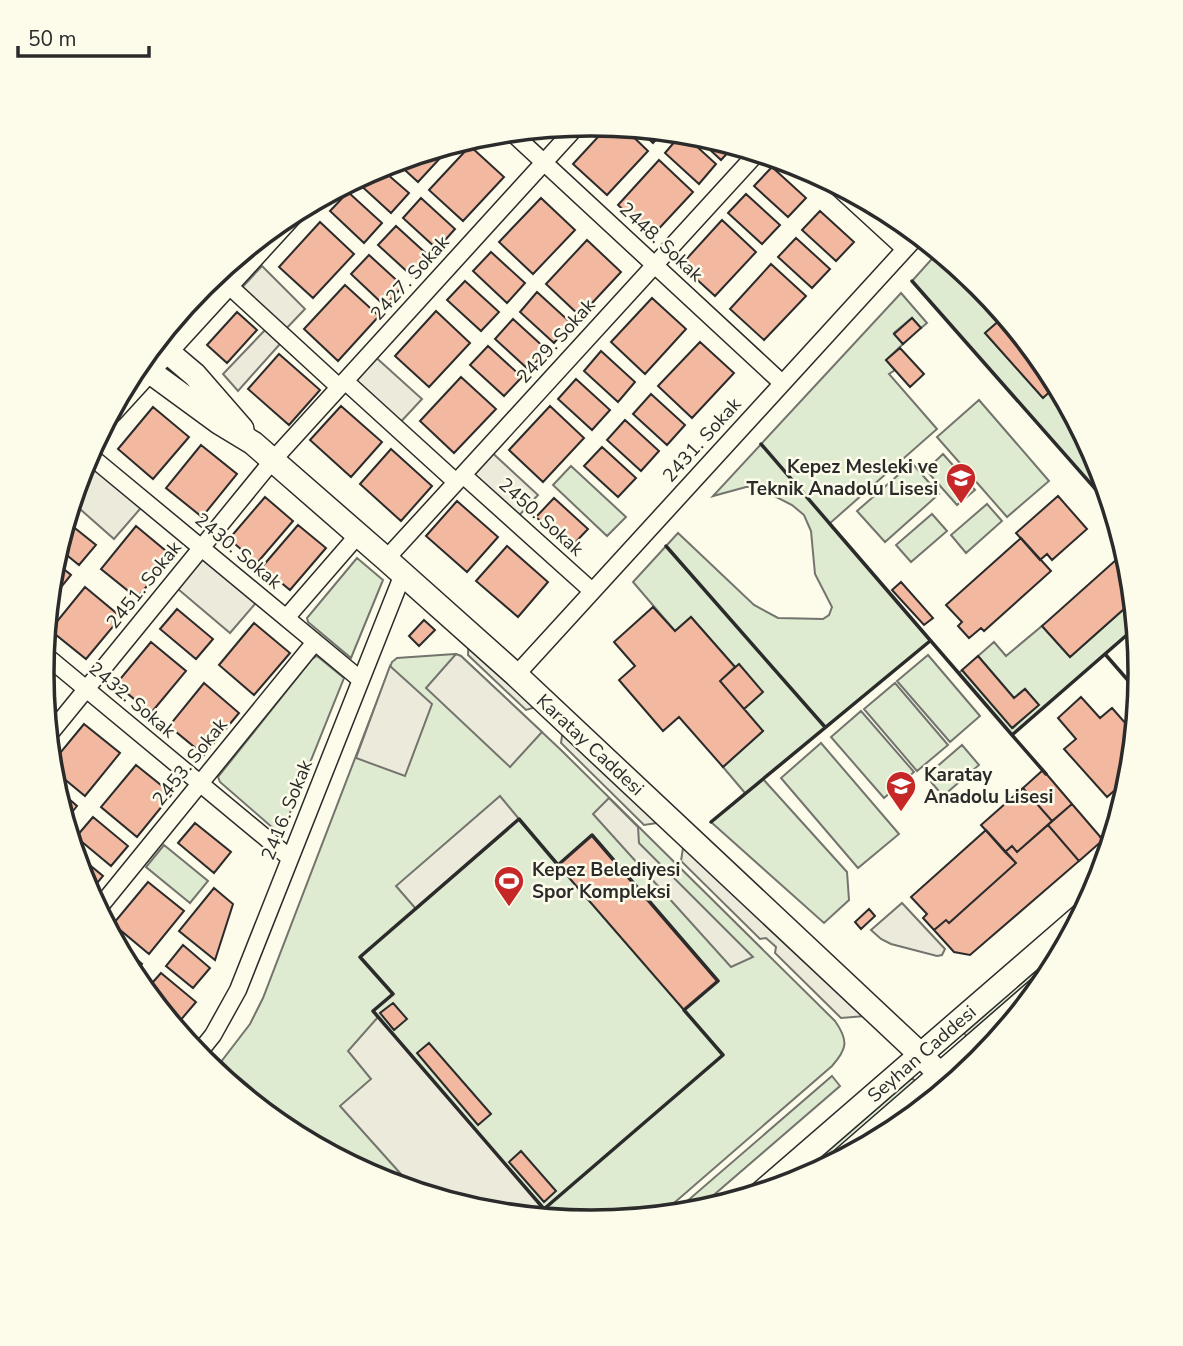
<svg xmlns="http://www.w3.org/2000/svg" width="1183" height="1346" font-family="'Nunito Sans',sans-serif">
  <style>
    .green { fill: #deebd1; stroke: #74746e; stroke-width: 2 }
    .parking { fill: #eceadb; stroke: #74746e; stroke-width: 2 }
    .building { fill: #f2b8a0; stroke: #2b2b2b; stroke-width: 2 }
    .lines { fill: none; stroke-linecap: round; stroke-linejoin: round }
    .street-casing { stroke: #2b2b2b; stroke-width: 19 }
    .secondary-casing { stroke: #2b2b2b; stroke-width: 26 }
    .street { stroke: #fdfbea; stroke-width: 16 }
    .secondary { stroke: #fdfbea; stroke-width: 23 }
    .wall { stroke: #2b2b2b; stroke-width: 3.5 }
    .labels { text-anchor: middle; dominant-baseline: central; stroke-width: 5; stroke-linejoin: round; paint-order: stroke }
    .street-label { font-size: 19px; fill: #2b2b2b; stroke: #fdfbea }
    .poi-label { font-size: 19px; font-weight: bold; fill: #2b2b2b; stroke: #fdfbea; text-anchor: start }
    .rim { fill: none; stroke: #2b2b2b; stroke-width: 3.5 }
  </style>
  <rect width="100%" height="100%" fill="#fdfbea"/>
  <!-- green -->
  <path class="green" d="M939 251 980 285 998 307 994 311 1001 319 985 333 1042 397 1057 385 1099 463 1110 498 1106 501 912 281Z
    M901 293 927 323 921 328 912 318 894 333 903 344 886 360 895 370 889 374 937 429 829 524 930 641 763 779 847 872 849 900 824 923 711 822 745 793 723 767 763 731 744 709 739 665 735 667 691 617 675 631 633 582 678 533 754 605 778 618 823 619 829 615 832 607 815 574 811 531 804 515 792 505 757 487H746L713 496Z
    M979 400 1049 481 1007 517 937 437Z
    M943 454 975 490 957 505 926 470Z
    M912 463 939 494 885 542 857 511Z
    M571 466 626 517 607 536 553 485Z
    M987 504 1002 521 966 553 951 535Z
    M932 514 947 531 911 562 896 545Z
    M357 558 383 580 351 658 308 622 307 618Z
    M1134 600 1136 627 1012 735 959 673 962 670 1013 728 1038 705 1025 689 1014 698 978 656 994 642 1006 656 1042 626 1070 657Z
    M455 654 461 656 561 750 835 1021C849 1041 847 1049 832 1066L659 1216 591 1222 484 1212 381 1181 286 1130 214 1071 250 1024 263 998 392 662 397 658Z
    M928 655 980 716 950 742 897 681Z
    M317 656 344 678 281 835 220 782 218 777 312 659Z
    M895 683 948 745 917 771 864 709Z
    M861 711 914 772 884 798 831 737Z
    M821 743 899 834 858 868 781 778Z
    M962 745 979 765 943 796 926 776Z
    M164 845 208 881 190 903 146 867Z
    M1067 943 1061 956 967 1037 964 1033Z
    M832 1076 840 1086 694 1212 671 1215Z
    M912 1078 916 1082 804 1180 789 1185Z"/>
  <!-- parking -->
  <path class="parking" d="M262 266 305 309 281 334 237 293Z
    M265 330 280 344 238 391 223 374Z
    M371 353 422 399 396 427 345 381Z
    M487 448 538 495 514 521 463 475Z
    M91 456 146 502 114 539 72 502 83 464Z
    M202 548 261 597 230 633 172 584Z
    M469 633 546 704 526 710 468 655Z
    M456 654 461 656 542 732 510 767 426 688Z
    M390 666 432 704 405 776 356 758Z
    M564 721 670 821 644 825 561 743Z
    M500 796 519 819 416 909 396 886Z
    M609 798 638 827 639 843 753 957 731 967 593 814Z
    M685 835 878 1015 841 1018 775 953 776 947 766 938 760 939 681 861Z
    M902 903 945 949 942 955 937 956 891 944 881 939 871 930Z
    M378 1017 544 1209 535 1217 484 1212 417 1192 340 1106 371 1079 348 1051Z"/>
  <!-- building -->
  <path class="building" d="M609 125 622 126 648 151 607 195 573 164Z
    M637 128 664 131 653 143Z
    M682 133 716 164 699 184 665 153Z
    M692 133 699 134 735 145 721 160Z
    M454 143 418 182 395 161Z
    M470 146 504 177 463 221 429 190Z
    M659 160 693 192 652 236 618 205Z
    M379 167 409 193 391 213 357 182 363 175Z
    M772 167 806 198 788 217 754 186Z
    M348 192 382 223 364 243 330 211Z
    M746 194 780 225 762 244 728 213Z
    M421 198 455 229 437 249 403 218Z
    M541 198 575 230 533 274 499 242Z
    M820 211 854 242 836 261 802 230Z
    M722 220 756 252 715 296 681 265Z
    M320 222 354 254 313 298 279 267Z
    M396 226 430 257 412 276 378 245Z
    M796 238 830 269 812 288 778 257Z
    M587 240 621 272 580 316 546 284Z
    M491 252 525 283 507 303 473 271Z
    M369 255 403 286 385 306 351 274Z
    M771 264 806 296 764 340 730 309Z
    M465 281 499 312 481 331 447 300Z
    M345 285 379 316 338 361 304 329Z
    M537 292 571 323 554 343 520 312Z
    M652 298 686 329 645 374 611 342Z
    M998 307 1049 368 1057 385 1043 398 985 333 1001 319 994 311Z
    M436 311 470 343 429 387 395 356Z
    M237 312 257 330 227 363 207 345Z
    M912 318 921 328 903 344 894 334Z
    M513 319 547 350 529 370 495 339Z
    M700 342 734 373 692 418 658 386Z
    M488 346 522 377 504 396 470 365Z
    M900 348 924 374 910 387 886 360Z
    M601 351 635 382 618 402 584 371Z
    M279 354 320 390 289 425 248 389Z
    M461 377 496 409 454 453 420 421Z
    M576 379 610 410 592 430 558 399Z
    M651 394 685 425 667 445 633 414Z
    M341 406 382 442 351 477 310 440Z
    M550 406 584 438 543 482 509 450Z
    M153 407 189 437 153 479 118 449Z
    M625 420 659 451 641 471 607 440Z
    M201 445 237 474 202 517 166 488Z
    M602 447 636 478 618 497 584 466Z
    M391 449 432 486 401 521 360 484Z
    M1058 496 1087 529 1052 560 1047 554 1040 560 1016 533Z
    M265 497 293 521 257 563 229 539Z
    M554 498 588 529 570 548 536 517Z
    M457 501 498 537 467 572 426 536Z
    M66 521 96 545 79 565 58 548Z
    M298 525 326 548 290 590 262 567Z
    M136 526 172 556 137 598 101 569Z
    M1021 538 1051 571 984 631 981 628 969 638 958 626 962 622 946 605Z
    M507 546 548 582 518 617 476 581Z
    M1126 551 1131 566 1134 600 1070 657 1042 626Z
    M54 561 71 575 49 602 53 565Z
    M901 582 933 618 924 625 892 590Z
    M85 587 121 617 86 659 50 630Z
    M653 607 675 631 691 617 735 667 720 681 763 731 723 767 679 717 663 731 619 680 635 666 614 642Z
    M177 609 213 639 196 659 160 629Z
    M424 620 435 630 419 646 409 636Z
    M254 623 290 653 254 695 219 665Z
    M151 642 186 671 151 713 116 684Z
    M978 656 1014 698 1025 689 1039 705 1012 728 962 670Z
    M739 664 763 692 744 709 720 681Z
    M204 683 239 713 204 755 169 726Z
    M44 690 55 699 46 710Z
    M1081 697 1100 718 1112 708 1135 734 1130 781 1127 790 1122 784 1107 797 1064 749 1076 739 1058 718Z
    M84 724 120 753 85 796 51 768V764Z
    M136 765 172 794 137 837 101 807Z
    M1043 770 1072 804 1052 821 1023 788Z
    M55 787 77 806 65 821Z
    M1023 788 1052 821 1017 852 1012 846 1005 852 981 825Z
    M1072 804 1103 840 1079 861 1048 825Z
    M93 817 128 846 111 866 76 837Z
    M195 823 231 852 214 873 178 843Z
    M1048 825 1079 861 970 955 954 952 934 930 946 920 949 923 1016 863 1005 852 1012 846 1017 852Z
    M986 830 1016 863 949 923 946 920 934 930 923 918 927 914 911 897Z
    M592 835 718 981 684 1010 558 865Z
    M75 853 103 876 89 893 84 883Z
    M148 882 184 911 149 954 113 924Z
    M214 888 233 904 215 960 179 931Z
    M869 909 875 916 861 929 855 922Z
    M115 941 142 964 133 975Z
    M183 945 210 968 193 988 166 966Z
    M161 973 196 1002 179 1022 145 991Z
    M393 1003 407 1019 394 1030 380 1013Z
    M429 1043 491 1114 478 1125 417 1053Z
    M521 1151 556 1191 544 1202 509 1162Z"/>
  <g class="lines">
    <!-- street casing -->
    <g class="street-casing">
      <path id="street" d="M510 131 782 383
        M832 182 905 249
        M227 284 339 387
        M345 381 456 482
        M88 454 361 680
        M463 475 592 591
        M386 559 758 152
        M286 618 358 535
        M44 654 290 858
        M516 675 919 234
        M48 736 273 460 578 125
        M98 909 315 642
        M197 1055 213 1035 238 990 403 574"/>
    </g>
    <!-- secondary casing -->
    <g class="secondary-casing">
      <path id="secondary" d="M156 342 195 375 242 429
        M138 363 220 423 253 443 386 559 516 675 921 1055 951 1086
        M111 411 293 212
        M843 1159 1043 985
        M761 1193 1082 915"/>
    </g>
    <!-- street -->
    <use href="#street" class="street"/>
    <!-- secondary -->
    <use href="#secondary" class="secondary"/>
    <!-- wall -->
    <path class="wall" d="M912 281 1113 509
      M761 444 1012 735
      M666 546 825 727
      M1136 627 1105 654 1139 693
      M1046 774 1012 735 1105 654
      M519 819 558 865 592 835 718 981 684 1010 723 1055 544 1209 373 1011 393 994 360 957Z
      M711 822 930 641
      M1101 837 1110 848"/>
  </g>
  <!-- icons -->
  <defs>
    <g id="school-pin" transform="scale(1.575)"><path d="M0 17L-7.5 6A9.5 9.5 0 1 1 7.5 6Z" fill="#c62828" stroke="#fdfbea"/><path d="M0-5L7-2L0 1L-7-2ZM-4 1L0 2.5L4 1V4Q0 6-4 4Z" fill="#fff"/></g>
    <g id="stadium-pin" transform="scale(1.575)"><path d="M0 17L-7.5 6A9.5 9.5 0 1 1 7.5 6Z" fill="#c62828" stroke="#fdfbea"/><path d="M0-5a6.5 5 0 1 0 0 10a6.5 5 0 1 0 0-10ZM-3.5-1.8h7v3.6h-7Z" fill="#fff"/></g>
  </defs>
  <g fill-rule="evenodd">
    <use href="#school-pin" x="961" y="478"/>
    <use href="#school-pin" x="901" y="786"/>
    <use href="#stadium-pin" x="509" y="881"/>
  </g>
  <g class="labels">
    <!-- street labels -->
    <g class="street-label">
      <text transform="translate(661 242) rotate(43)">2448. Sokak</text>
      <text transform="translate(410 278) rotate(-48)">2427. Sokak</text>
      <text transform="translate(556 341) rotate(-48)">2429. Sokak</text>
      <text transform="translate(702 440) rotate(-48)">2431. Sokak</text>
      <text transform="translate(541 517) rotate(42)">2450. Sokak</text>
      <text transform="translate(238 551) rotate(40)">2430. Sokak</text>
      <text transform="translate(144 585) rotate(-51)">2451. Sokak</text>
      <text transform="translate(132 700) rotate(40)">2432. Sokak</text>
      <text transform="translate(590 745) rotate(43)">Karatay Caddesi</text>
      <text transform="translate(190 762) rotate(-51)">2453. Sokak</text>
      <text transform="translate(287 810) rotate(-68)">2416. Sokak</text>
      <text transform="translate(922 1054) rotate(-41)">Seyhan Caddesi</text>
    </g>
    <!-- poi labels -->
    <g class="poi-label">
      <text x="938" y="467" text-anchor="end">Kepez Mesleki ve<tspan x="938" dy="22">Teknik Anadolu Lisesi</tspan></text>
      <text x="924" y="775">Karatay<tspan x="924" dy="22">Anadolu Lisesi</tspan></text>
      <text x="532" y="870">Kepez Belediyesi<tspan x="532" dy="22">Spor Kompleksi</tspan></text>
    </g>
  </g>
  <!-- crop -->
  <path d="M0 0H1183V1346H0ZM54 673a537 537 0 1 1 1074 0a537 537 0 1 1-1074 0Z" fill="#fdfbea" fill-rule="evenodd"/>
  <path class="rim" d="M54 673a537 537 0 1 1 1074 0a537 537 0 1 1-1074 0Z"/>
  <!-- scale -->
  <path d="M18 46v10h131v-10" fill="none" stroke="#2b2b2b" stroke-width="3.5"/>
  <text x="28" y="46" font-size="21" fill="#2b2b2b" stroke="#fdfbea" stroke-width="5" paint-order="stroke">50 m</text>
</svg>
